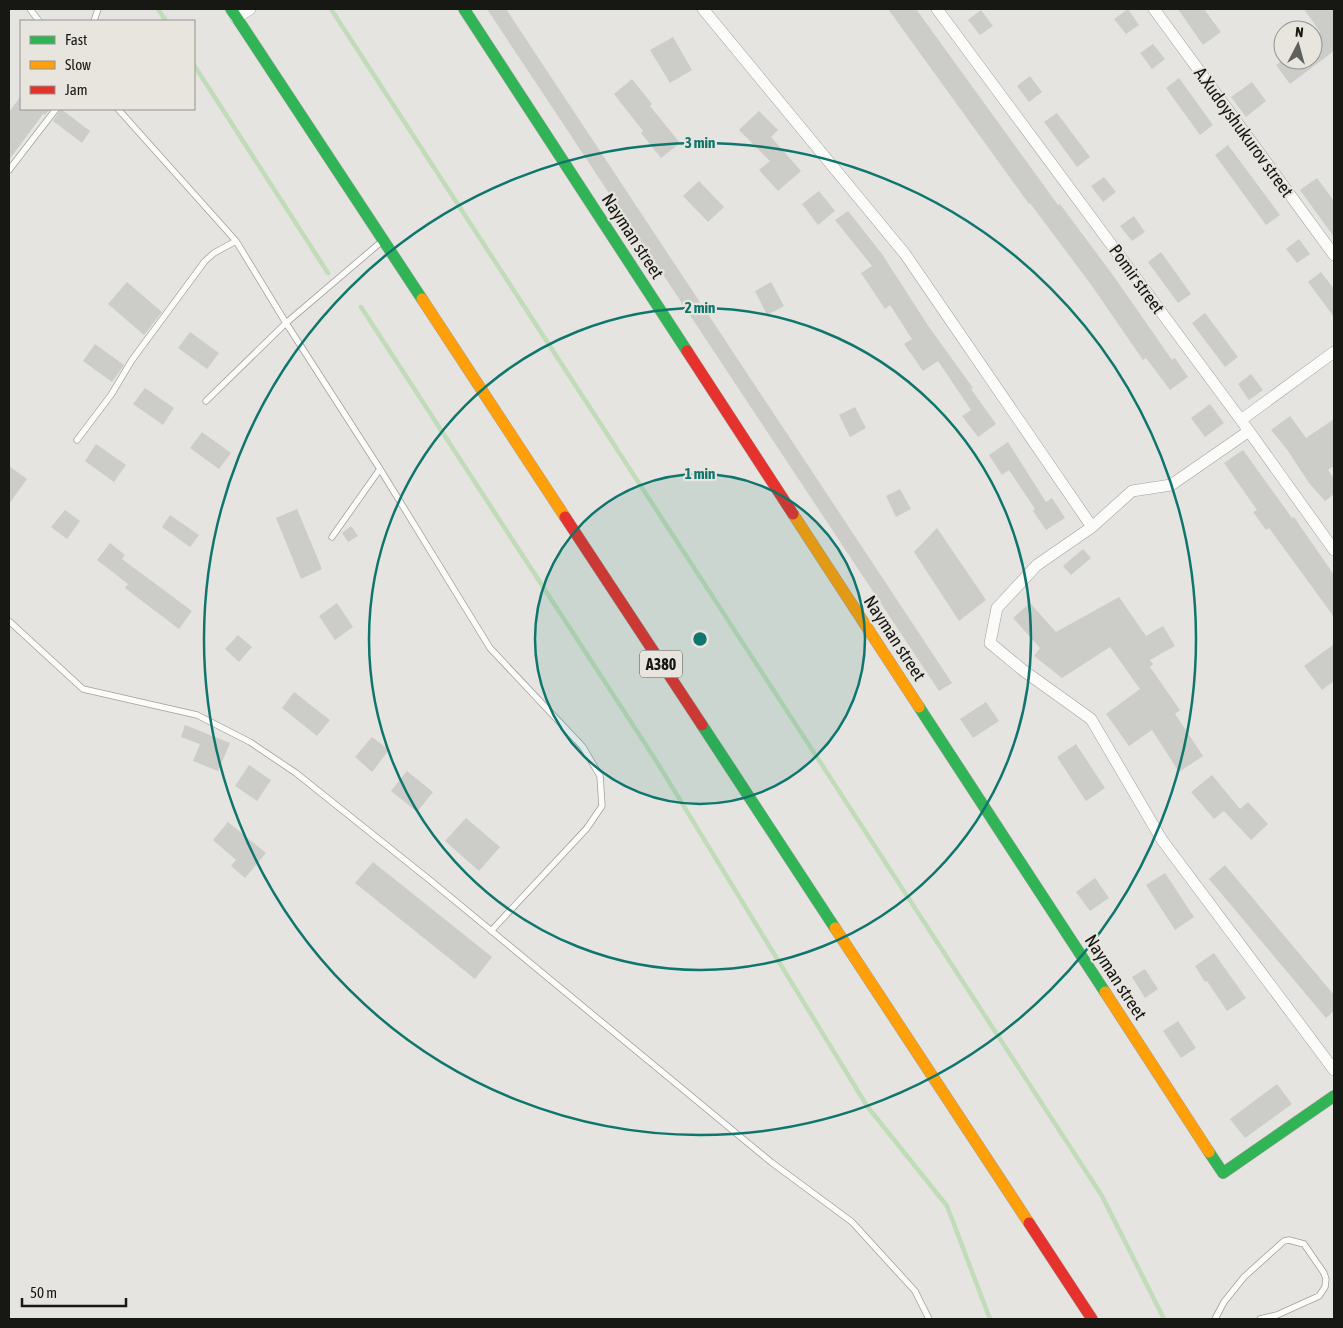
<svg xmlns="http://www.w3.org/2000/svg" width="1343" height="1328" font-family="'Asap Condensed',sans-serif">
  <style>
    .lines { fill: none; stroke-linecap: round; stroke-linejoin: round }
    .stream { stroke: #c0dcb8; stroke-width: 4.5 }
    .building { fill: #ccccc9 }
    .lane-casing { stroke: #a1a09d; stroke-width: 7 }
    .street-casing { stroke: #a1a09d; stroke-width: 12 }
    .fast-casing { stroke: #a1a09d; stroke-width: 12 }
    .slow-casing { stroke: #a1a09d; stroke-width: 12 }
    .jam-casing { stroke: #a1a09d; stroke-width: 12 }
    .lane { stroke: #fbfbfa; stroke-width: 5.5 }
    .street { stroke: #fbfbfa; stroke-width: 11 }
    .fast { stroke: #30b455; stroke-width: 11 }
    .slow { stroke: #ff9f0a; stroke-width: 11 }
    .jam { stroke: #e5322d; stroke-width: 11 }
    .ring { fill: none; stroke: #0f766e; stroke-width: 2.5 }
    .labels { text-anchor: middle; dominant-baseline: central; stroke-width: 4.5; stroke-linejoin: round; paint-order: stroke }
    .shield { fill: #e7e5de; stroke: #555551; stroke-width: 1 }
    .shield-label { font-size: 16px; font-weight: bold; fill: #171714 }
    .street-label { font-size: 18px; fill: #171714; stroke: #e7e5de }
    .centre { fill: #0f766e; stroke: #e7e5de; stroke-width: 2.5 }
    .ring-label { font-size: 15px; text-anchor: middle; font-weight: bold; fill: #0f766e; stroke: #e7e5de; stroke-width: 4.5; stroke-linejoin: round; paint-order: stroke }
  </style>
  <rect width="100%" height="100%" fill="#e5e4e0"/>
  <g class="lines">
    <!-- stream -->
    <path class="stream" d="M158 9 166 21
      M331 9 1102 1196 1164 1319
      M194 65 328 273
      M361 307 655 759 867 1106 947 1206 990 1319"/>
  </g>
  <!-- building -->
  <path class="building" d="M487 9H506L952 683 939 691Z
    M888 9H916L1058 205 1060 204 1115 278 1172 360 1175 358 1188 377 1170 390 1146 358 1143 360 1092 286 1030 203 1029 204Z
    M1128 9 1139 25 1126 34 1114 19Z
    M1178 9H1204L1221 32 1203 45Z
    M1304 9H1334V51L1290 84 1276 65 1283 60H1313V37L1320 32Z
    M981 10 993 26 980 35 968 20Z
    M673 37 692 70 670 83 650 50Z
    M1153 44 1165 59 1152 69 1140 53Z
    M1030 76 1042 92 1029 102 1017 86Z
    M1179 78 1213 125 1200 135 1166 88Z
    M632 79 652 104 650 106 680 143 661 158 641 133 643 131 614 94Z
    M1252 82 1266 101 1246 117 1231 97Z
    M21 96V109H50L45 115 43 114 9 160V112Z
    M61 109 90 131 82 143 53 121Z
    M759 111 778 130 771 137 801 171 778 191 759 170 770 161 739 130Z
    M1057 113 1090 157 1077 167 1044 122Z
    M1228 145 1280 215 1266 225 1215 155Z
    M1104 177 1116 192 1103 202 1091 186Z
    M1317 178 1334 201V237L1300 190Z
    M699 181 724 207 708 222 683 196Z
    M819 191 835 211 818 225 802 204Z
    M848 211 882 254 929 327 973 388 971 389 996 424 978 437 962 416 971 410 938 361 923 371 904 344 912 339 890 305 885 309 861 273 872 266 835 220Z
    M1134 216 1145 232 1132 241 1120 226Z
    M1299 239 1310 254 1297 263 1286 249Z
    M1161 252 1191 294 1178 303 1148 262Z
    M1321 272 1334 289V317L1308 282Z
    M127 282 162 312 144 335 108 304Z
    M771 282 784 306 767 315 755 291Z
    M1205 313 1238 357 1225 367 1192 323Z
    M190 332 219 353 207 369 178 348Z
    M95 344 124 365 112 382 83 361Z
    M1251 374 1263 390 1249 400 1238 384Z
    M145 388 174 408 163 425 133 404Z
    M1210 404 1224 423 1205 437 1191 418Z
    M855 407 866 428 850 437 839 415Z
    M1290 416 1306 438 1334 419V466L1328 470 1334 478V494L1325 501 1309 483 1286 448 1271 430Z
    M202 432 231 453 219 469 190 448Z
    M1008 442 1046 502 1052 498 1065 518 1046 530 1033 511 1035 509 1009 470 1002 475 989 455Z
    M96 444 126 465 114 482 85 461Z
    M1243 450 1292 518 1294 517 1334 575V617L1269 528 1266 530 1253 512 1257 510 1224 463Z
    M9 466 27 479 9 504Z
    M900 489 911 509 896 517 886 496Z
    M297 509 322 569 301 579 276 518Z
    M65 510 80 521 67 539 51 527Z
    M170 515 199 535 190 547 162 527Z
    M351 526 358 536 348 542 342 533Z
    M937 528 986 600 959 621 914 552Z
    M110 543 125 555 122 559 192 611 179 629 125 588 128 584 97 560Z
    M1083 549 1091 558 1071 575 1063 566Z
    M1119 597 1146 636 1163 626 1175 646 1150 660 1153 664 1150 667 1180 710 1175 714 1203 756 1179 772 1152 730 1129 746 1106 714 1140 689 1110 647 1062 678 1034 656 1040 648 1013 618 1030 603 1056 632Z
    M337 603 353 627 335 640 319 616Z
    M238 635 252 647 239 662 225 649Z
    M1334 644V681L1322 690 1304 666Z
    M294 692 330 720 317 736 282 708Z
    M986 702 999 721 973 738 960 719Z
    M185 725 230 743 218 771 193 761 200 744 181 737Z
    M372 737 389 750 372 772 355 757Z
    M1076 744 1105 788 1086 801 1057 757Z
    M249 765 271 780 257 801 235 786Z
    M407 771 433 792 417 812 391 791Z
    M1212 775 1240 809 1248 802 1268 824 1251 840 1224 811 1214 819 1191 792Z
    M466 818 500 847 479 871 445 841Z
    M228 822 266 853 245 878 231 866 236 860 213 840Z
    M373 862 492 957 475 979 355 883Z
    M1225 865 1334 995V1011L1326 1018 1209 879Z
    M1165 873 1194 917 1175 930 1146 885Z
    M1095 878 1109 898 1090 911 1076 892Z
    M1214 953 1246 998 1227 1011 1207 981 1205 982 1195 966Z
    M1145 969 1158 989 1145 998 1132 977Z
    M1178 1021 1196 1048 1181 1058 1163 1031Z
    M1277 1084 1292 1104 1245 1138 1230 1119Z"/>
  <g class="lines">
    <!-- lane casing -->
    <g class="lane-casing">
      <path id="lane" d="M30 9 39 21
        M94 21 98 9
        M118 109 236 241 286 323 381 242
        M9 170 56 109
        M206 401 286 323 380 469 490 648 583 747 600 776 602 806 587 828 491 931
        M77 440 111 395 132 360 205 261 214 253 236 241
        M332 537 380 469
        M9 621 83 689 197 715 250 742 296 773 431 881 771 1162 852 1222 915 1291 929 1319
        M1215 1319 1224 1302 1244 1277 1284 1241 1289 1240 1304 1244 1324 1273 1326 1279 1325 1287 1319 1296 1277 1315 1260 1319"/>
    </g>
    <!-- street casing -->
    <g class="street-casing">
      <path id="street" d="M703 9 905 254 1092 527
        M937 9 1241 420 1334 550
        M1154 9 1334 255
        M236 18 250 9
        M1241 420 1334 352
        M1249 431 1171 485 1132 491 1092 527 1037 565 997 608 990 643 1024 671 1091 719 1162 840 1334 1070"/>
    </g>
    <!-- fast casing -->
    <g class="fast-casing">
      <path id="fast" d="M231 9 422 299
        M464 9 687 351
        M919 707 1105 992
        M702 725 835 928
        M1209 1152 1223 1173 1334 1096"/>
    </g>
    <!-- slow casing -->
    <g class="slow-casing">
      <path id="slow" d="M422 299 565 517
        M793 514 919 707
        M835 928 1029 1223
        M1105 992 1209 1152"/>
    </g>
    <!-- jam casing -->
    <g class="jam-casing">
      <path id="jam" d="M687 351 793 514
        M565 517 702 725
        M1029 1223 1092 1319"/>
    </g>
    <!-- lane -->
    <use href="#lane" class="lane"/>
    <!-- street -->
    <use href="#street" class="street"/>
    <!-- fast -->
    <use href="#fast" class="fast"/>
    <!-- slow -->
    <use href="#slow" class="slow"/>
    <!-- jam -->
    <use href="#jam" class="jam"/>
  </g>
  <!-- distance rings -->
  <circle cx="700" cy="639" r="165" fill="#0f766e" fill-opacity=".12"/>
  <g class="ring">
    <circle cx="700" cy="639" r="165"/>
    <circle cx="700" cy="639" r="331"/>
    <circle cx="700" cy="639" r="496"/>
  </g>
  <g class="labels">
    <!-- shield labels -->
    <rect class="shield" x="640" y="650.5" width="42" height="27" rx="4"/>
    <g class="shield-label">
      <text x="661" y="664">A380</text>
    </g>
    <!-- street labels -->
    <g class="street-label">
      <text transform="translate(1244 132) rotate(54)">A.Xudoyshukurov street</text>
      <text transform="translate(633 236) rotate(57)">Nayman street</text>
      <text transform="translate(1137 279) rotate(54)">Pomir street</text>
      <text transform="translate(895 638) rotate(57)">Nayman street</text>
      <text transform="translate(1116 977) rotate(57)">Nayman street</text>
    </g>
  </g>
  <circle cx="700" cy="639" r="8" class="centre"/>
  <g class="ring-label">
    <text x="700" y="148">3 min</text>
    <text x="700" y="313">2 min</text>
    <text x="700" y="479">1 min</text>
  </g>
  <!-- border -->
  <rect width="1343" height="1328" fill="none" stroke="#171714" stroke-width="20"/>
  <!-- legend -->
  <rect x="20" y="20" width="175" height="90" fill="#e7e5de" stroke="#94938d"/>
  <rect x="30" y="36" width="25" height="8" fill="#30b455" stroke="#94938d"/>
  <text x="65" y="45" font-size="15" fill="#171714">Fast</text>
  <rect x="30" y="61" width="25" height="8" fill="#ff9f0a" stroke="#94938d"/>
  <text x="65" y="70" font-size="15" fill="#171714">Slow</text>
  <rect x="30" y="86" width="25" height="8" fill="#e5322d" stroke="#94938d"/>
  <text x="65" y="95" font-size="15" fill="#171714">Jam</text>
  <!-- north arrow -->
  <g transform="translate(1298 45) rotate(6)"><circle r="24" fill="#e7e5de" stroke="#94938d"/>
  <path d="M0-4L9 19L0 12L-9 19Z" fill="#5f5f5b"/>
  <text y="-8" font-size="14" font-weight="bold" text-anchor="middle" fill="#171714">N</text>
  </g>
  <!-- scale -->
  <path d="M22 1298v8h104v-8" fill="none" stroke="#171714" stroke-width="2.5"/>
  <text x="30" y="1298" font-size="15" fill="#171714" stroke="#e7e5de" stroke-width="4" paint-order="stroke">50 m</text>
</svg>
